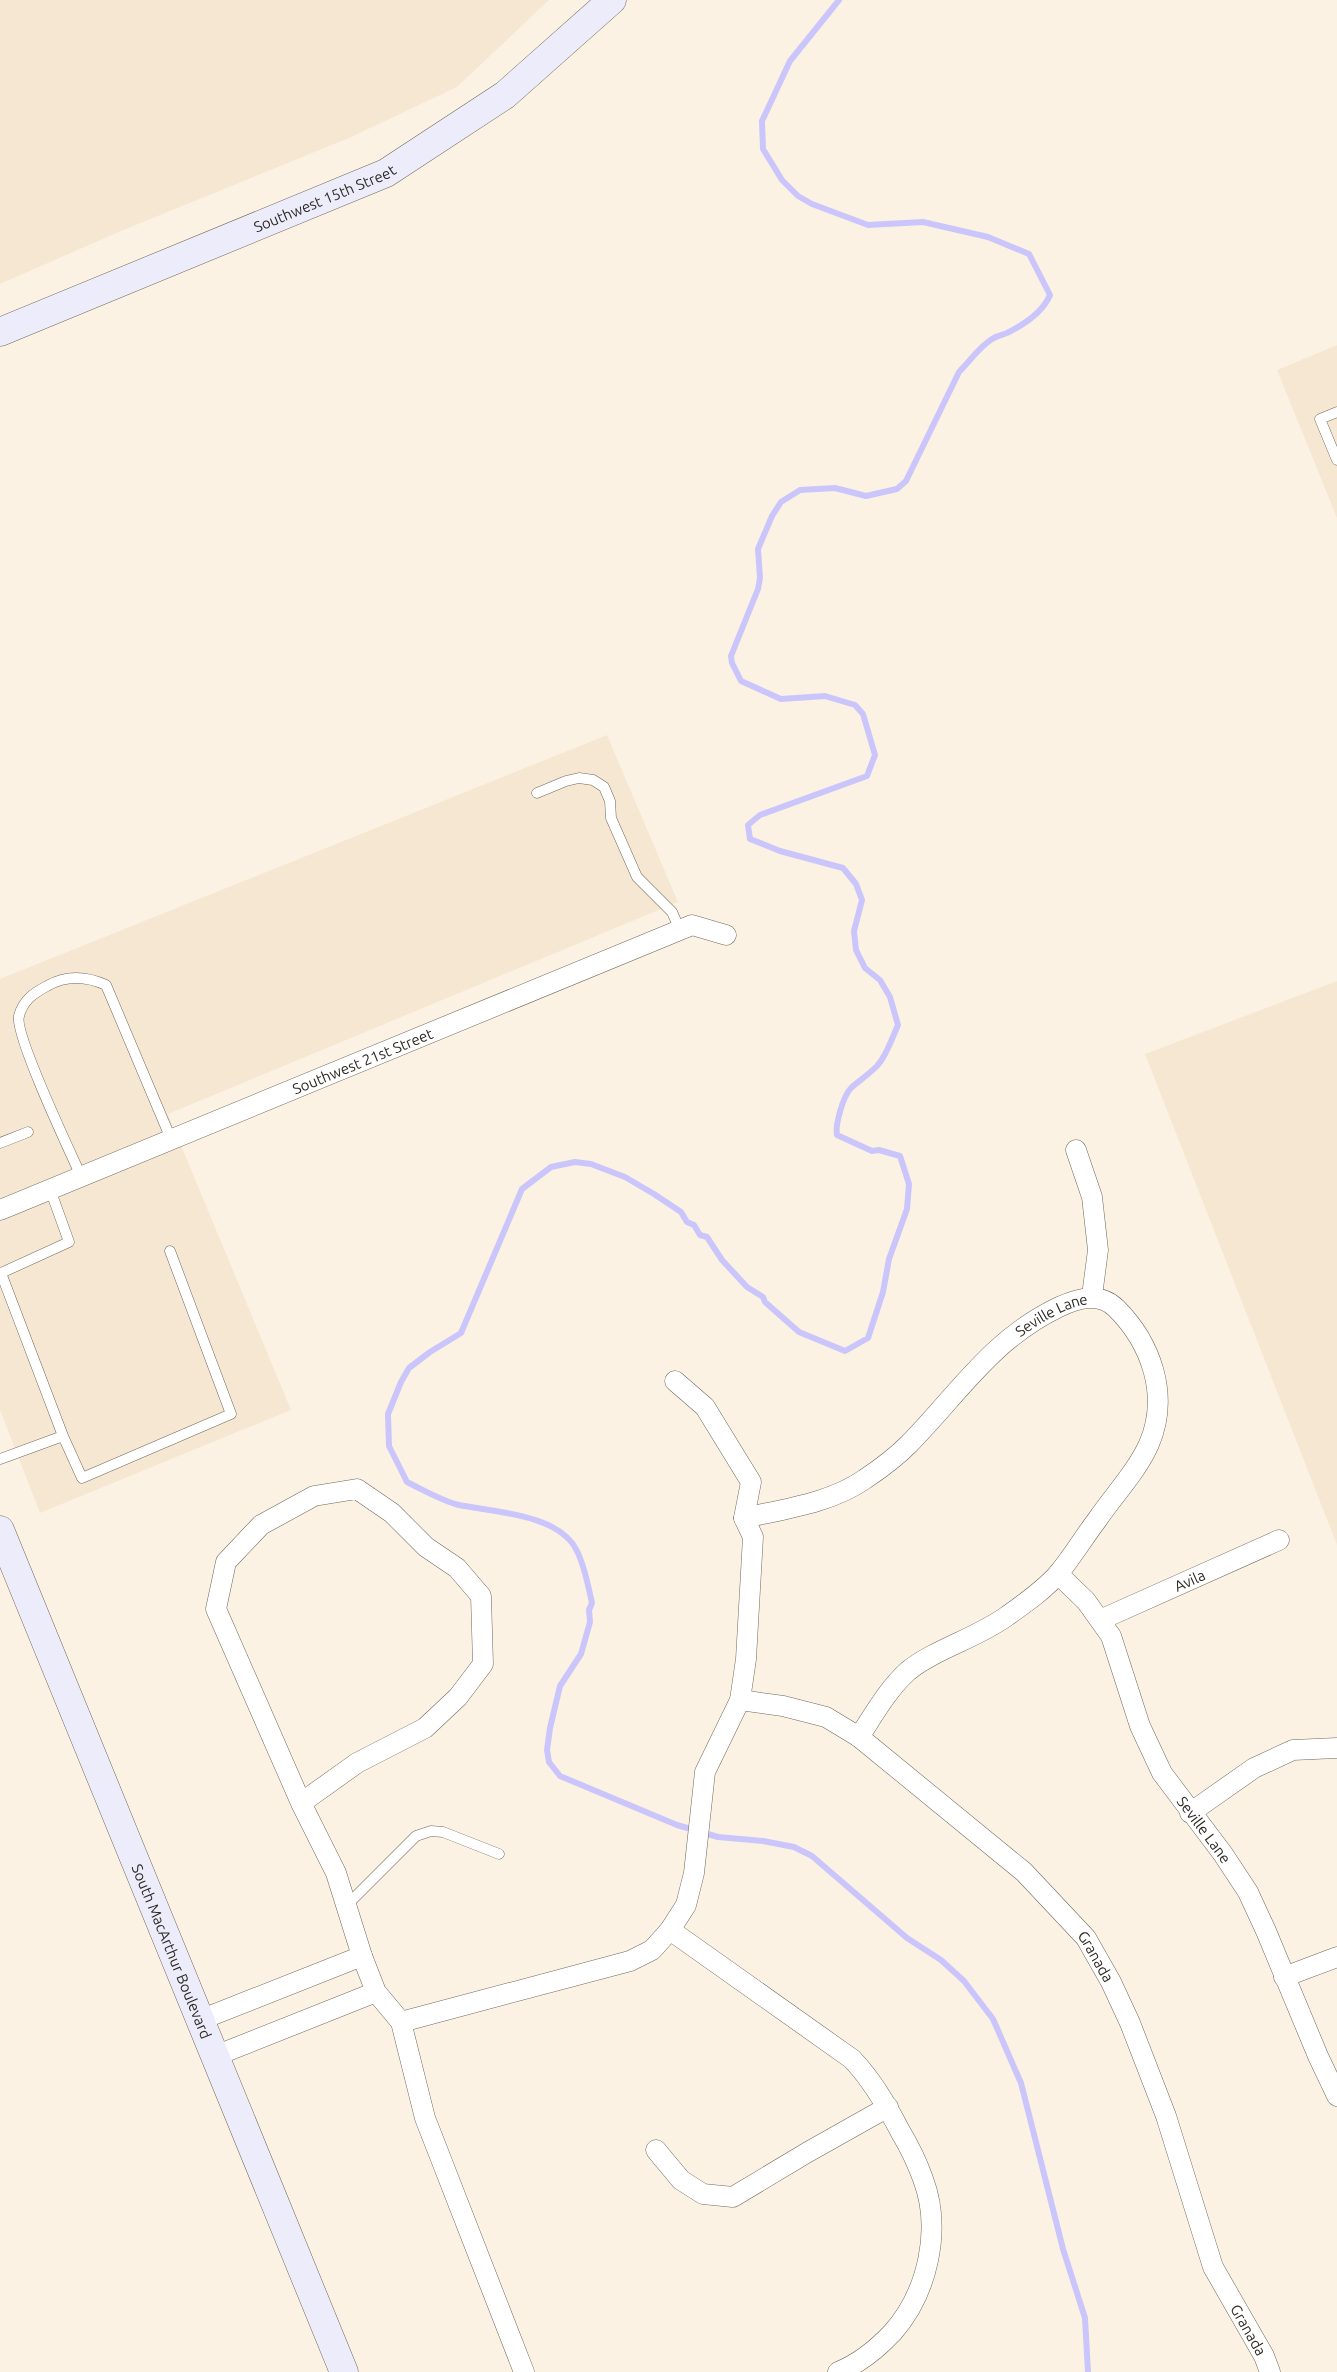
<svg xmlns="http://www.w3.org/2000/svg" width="1337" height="2372" font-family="Ubuntu,sans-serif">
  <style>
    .built { fill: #f6e7d2 }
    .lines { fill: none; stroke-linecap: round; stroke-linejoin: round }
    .stream { stroke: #cac6fc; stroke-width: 6 }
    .lane-casing { stroke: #70685b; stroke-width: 11 }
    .street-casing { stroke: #70685b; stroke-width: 21 }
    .secondary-casing { stroke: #70685b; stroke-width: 29 }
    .lane { stroke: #fff; stroke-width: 10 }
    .street { stroke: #fff; stroke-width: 20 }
    .secondary { stroke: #edecfa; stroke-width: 28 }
    .labels { text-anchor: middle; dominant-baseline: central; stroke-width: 4; stroke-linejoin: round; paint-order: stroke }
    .street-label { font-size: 15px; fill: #2e2a25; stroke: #fff }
  </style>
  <rect width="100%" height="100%" fill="#fcf2e4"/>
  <!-- built -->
  <path class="built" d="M0 0H549L457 87 349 138 121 231 0 284Z
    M1337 345V518L1277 370Z
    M607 735 678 902 168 1114 291 1410 40 1513 0 1410V979Z
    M1337 981V1545L1145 1054Z"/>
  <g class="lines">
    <!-- stream -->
    <path class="stream" d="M839 0 790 61 762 121 763 149 782 180 798 196 812 204 868 225 923 222 988 237 1029 254 1050 295C1043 312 1023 325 1007 333 1002 335 996 336 992 339 978 348 971 360 959 372L906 481 897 489 866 496 835 488 800 490 781 502 772 516 758 549 760 578 758 589 731 656 732 663 741 681 781 699 825 696 855 705 863 714 875 755 867 776 760 815 748 825 750 839 780 851 843 868 856 884 862 900 854 931 856 950 865 968 880 980 890 997 898 1025C892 1038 887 1055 877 1066 869 1074 859 1081 851 1088 843 1096 835 1125 837 1135L872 1151 879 1150 900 1156 909 1184 907 1209 889 1259 883 1292 868 1338 845 1351 799 1332 765 1302 763 1297 747 1287 722 1260 707 1237 700 1235 694 1225 687 1222 681 1212 654 1194 625 1177 591 1164 575 1162 551 1167 522 1189 461 1333 430 1352 409 1368 401 1382 388 1414 389 1446 407 1482 413 1485C427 1492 443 1501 459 1505 493 1512 560 1514 577 1551 585 1567 588 1586 592 1603L589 1610 590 1622 581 1654 560 1686 550 1728 547 1750 549 1762 560 1776 677 1825 718 1837 763 1841 794 1847 812 1856 907 1938 941 1960 964 1981 993 2019 1021 2083 1063 2249 1085 2318 1088 2372"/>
    <!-- lane casing -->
    <g class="lane-casing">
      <path id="lane" d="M1337 412 1320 419 1337 460
        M537 793 566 781 579 778 593 780 604 787 610 801 611 818 637 877 672 912 680 930
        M0 1143 28 1132
        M81 1176C70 1152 14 1033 19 1016 23 1000 34 993 47 986 66 975 86 976 106 985L171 1139
        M50 1189 69 1242 1 1273 63 1436
        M0 1459 63 1436 82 1478 231 1414 170 1251
        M347 1905 416 1836 431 1831 443 1832 499 1854"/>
    </g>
    <!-- street casing -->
    <g class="street-casing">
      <g id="street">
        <path d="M1076 1150 1092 1197 1098 1250 1092 1296"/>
        <path id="s1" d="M0 1210 692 925 726 935"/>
        <path id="s2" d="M744 1518C784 1509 831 1503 865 1479 880 1469 896 1457 909 1444 959 1393 992 1339 1059 1307 1078 1298 1100 1292 1116 1308 1151 1343 1170 1395 1149 1444 1137 1471 1114 1495 1097 1520 1084 1537 1072 1557 1058 1574 1044 1590 1024 1604 1007 1616 977 1638 935 1649 908 1671 888 1689 874 1714 859 1737"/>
        <path id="s3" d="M1058 1574 1086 1601 1111 1636 1140 1726 1162 1773 1223 1854 1248 1892 1266 1931 1318 2056 1337 2096"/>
        <path id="s4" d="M1100 1620 1279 1540"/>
        <path id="s5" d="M740 1700 783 1706 826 1717 859 1737 1024 1872 1086 1938 1111 1982 1130 2023 1166 2116 1213 2267 1264 2356 1270 2372"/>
        <path d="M301 1803 357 1763 425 1728 458 1697 483 1664 481 1596 457 1568 426 1547 392 1513 357 1489 314 1496 261 1525 226 1562 216 1609 301 1803 336 1873 362 1956 376 1992 401 2022 425 2118 524 2372"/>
        <path d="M1190 1813 1254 1768 1293 1750 1337 1748"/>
        <path d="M670 1930 686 1905 694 1873 705 1772 740 1700 746 1659 753 1537 744 1518 751 1482 705 1407 675 1381"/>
        <path d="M1284 1977 1337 1957"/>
        <path d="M200 2020 362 1956"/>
        <path d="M401 2022 630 1961 652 1950 670 1930 852 2059C872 2080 886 2104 900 2131 909 2146 917 2162 923 2179 942 2229 928 2292 893 2332 878 2348 858 2364 838 2372"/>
        <path d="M215 2056 376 1992"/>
        <path d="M656 2150 681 2180 703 2194 733 2197 808 2152 888 2107"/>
      </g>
    </g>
    <!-- secondary casing -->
    <g class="secondary-casing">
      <g id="secondary">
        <path id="s6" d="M0 332 386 173 505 95 612 0"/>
        <path id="s7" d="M0 1530 344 2372"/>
      </g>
    </g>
    <!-- lane -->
    <use href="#lane" class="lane"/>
    <!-- street -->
    <use href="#street" class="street"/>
    <!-- secondary -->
    <use href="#secondary" class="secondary"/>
  </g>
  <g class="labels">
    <!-- street labels -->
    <g class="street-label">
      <text stroke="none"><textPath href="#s6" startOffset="351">Southwest 15th Street</textPath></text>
      <text stroke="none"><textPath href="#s1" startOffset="392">Southwest 21st Street</textPath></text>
      <text stroke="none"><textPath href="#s2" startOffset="379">Seville Lane</textPath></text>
      <text stroke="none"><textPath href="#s4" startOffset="98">Avila</textPath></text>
      <text stroke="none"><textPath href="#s3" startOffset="299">Seville Lane</textPath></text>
      <text stroke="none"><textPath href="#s7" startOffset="455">South MacArthur Boulevard</textPath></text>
      <text stroke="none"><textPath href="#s5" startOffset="451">Granada</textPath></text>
      <text stroke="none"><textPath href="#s5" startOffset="856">Granada</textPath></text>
    </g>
  </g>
</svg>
